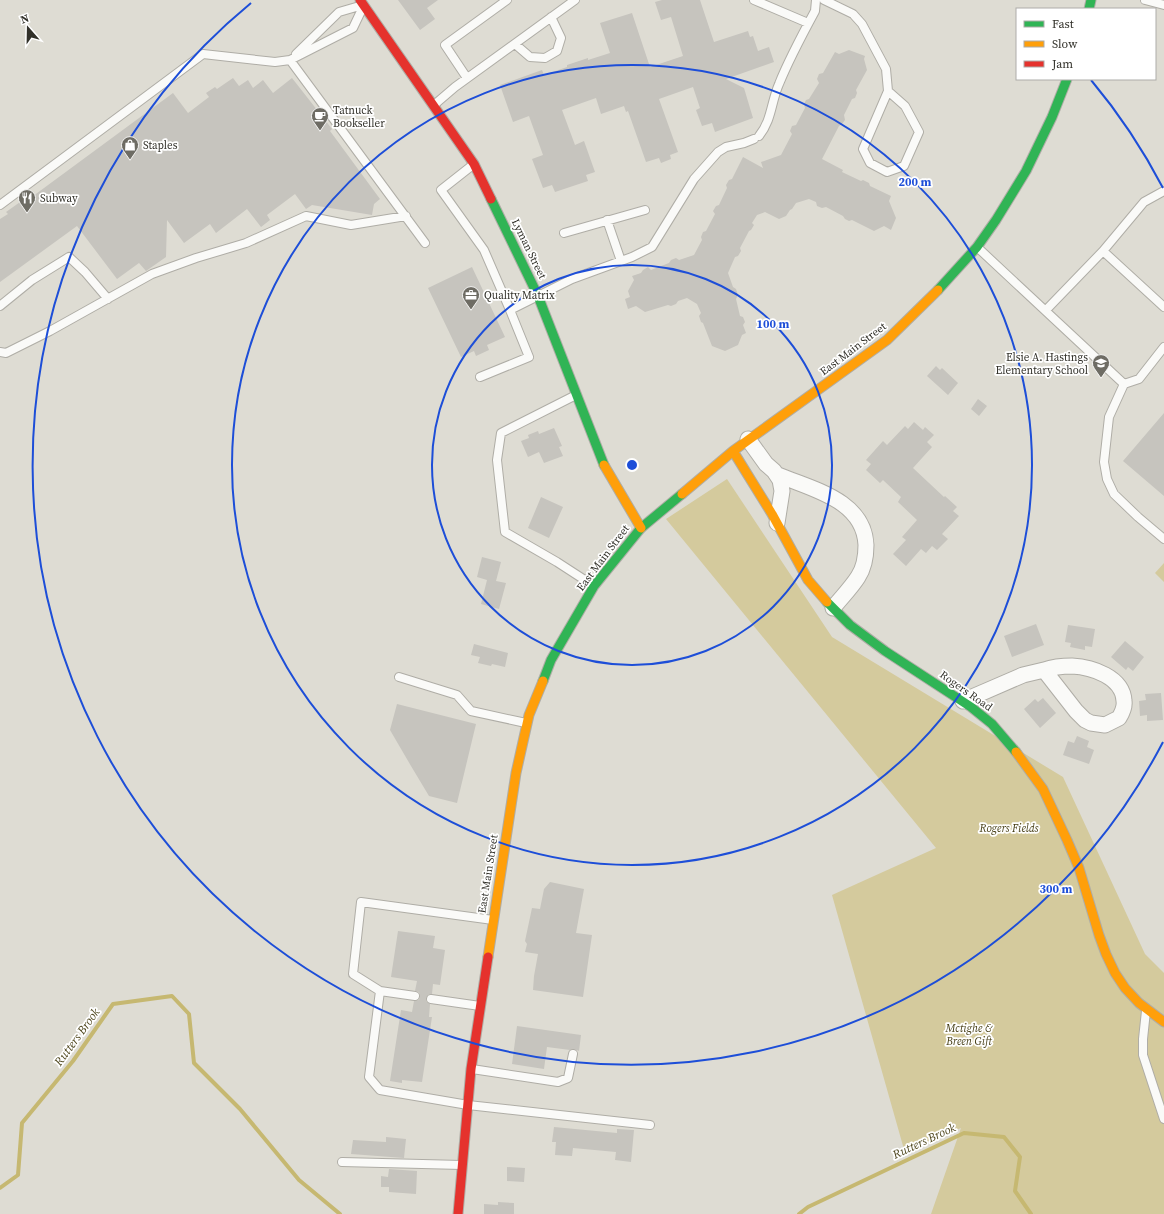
<svg xmlns="http://www.w3.org/2000/svg" width="1164" height="1214" font-family="'Source Serif 4',serif">
  <style>
    .green { fill: #d4ca9d }
    .lines { fill: none; stroke-linecap: round; stroke-linejoin: round }
    .stream { stroke: #c6b871; stroke-width: 4 }
    .building { fill: #c6c4be }
    .lane-casing { stroke: #afada6; stroke-width: 10 }
    .street-casing { stroke: #afada6; stroke-width: 17 }
    .fast-casing { stroke: #afada6; stroke-width: 11 }
    .slow-casing { stroke: #afada6; stroke-width: 11 }
    .jam-casing { stroke: #afada6; stroke-width: 11 }
    .lane { stroke: #fafaf8; stroke-width: 8 }
    .street { stroke: #fafaf8; stroke-width: 15 }
    .fast { stroke: #30b455; stroke-width: 9 }
    .slow { stroke: #ff9f0a; stroke-width: 9 }
    .jam { stroke: #e5322d; stroke-width: 9 }
    .ring { fill: none; stroke: #1d4ed8; stroke-width: 2 }
    .labels { text-anchor: middle; dominant-baseline: central; stroke-width: 3.5; stroke-linejoin: round; paint-order: stroke }
    .poi-label { font-size: 11px; fill: #313029; stroke: #fff; text-anchor: start }
    .street-label { font-size: 11px; fill: #313029; stroke: #fff }
    .park-label { font-size: 11px; font-style: italic; fill: #453d14; stroke: #fff }
    .water-label { font-size: 12px; font-style: italic; fill: #4f471e; stroke: #fff }
    .centre { fill: #1d4ed8; stroke: #fff; stroke-width: 2 }
    .ring-label { font-size: 12px; text-anchor: middle; font-weight: bold; fill: #1d4ed8; stroke: #fff; stroke-width: 3.5; stroke-linejoin: round; paint-order: stroke }
  </style>
  <rect width="100%" height="100%" fill="#dedcd3"/>
  <!-- green -->
  <path class="green" d="M727 479 832 637 1063 777 1145 954 1164 973V1214H931L961 1128 905 1153 832 895 936 848 666 519Z
    M1164 563V582L1155 573Z"/>
  <g class="lines">
    <!-- stream -->
    <path class="stream" d="M0 1188 18 1175 22 1123 73 1061 113 1004 172 996 189 1014 194 1063 240 1109 299 1180 340 1214
      M799 1214 808 1207 964 1133 1004 1137 1020 1157 1015 1191 1031 1214"/>
  </g>
  <!-- building -->
  <path class="building" d="M398 0H438L427 8 435 19 420 30Z
    M662 0H700L714 42 748 31 750 37 753 36 758 51 769 47 774 62 726 79 744 88 753 118 715 132 712 123 702 126 696 110 700 108 693 87 659 99 678 152 670 155 671 159 661 163 659 158 646 162 628 111 626 112 624 106 601 114 596 98 562 110 575 145 584 141 595 172 586 175 588 181 555 192 552 185 543 188 532 159 543 155 529 116 513 122 500 85 542 70 544 75 567 67V65L588 58V60L610 53 600 23 632 13 650 67 683 56 671 17 661 20 655 2Z
    M849 50 865 56 864 59 867 70 856 90 857 93 855 98 852 99 844 115 845 120 842 124 839 126 822 159 843 170 842 172 861 181 863 180 869 183 870 186 891 196 889 201 896 218 891 230 884 226 874 231 852 220 849 221 845 219 843 216 826 207 822 208 817 206 816 202 809 199 796 203 792 209 790 210 786 216 779 219 765 212 757 215 752 223 754 225 751 230 749 231 740 248 741 251 738 256 735 257 728 273 733 287 736 289 738 295 736 299 740 316 743 317 745 322 743 325 746 333 742 335 738 345 725 351 712 346 703 323 701 322 699 316 701 313 697 304 687 298 678 301 676 304 671 306 668 305 645 312 636 306 628 309 625 299 630 297 628 291 634 280 632 276 641 273 643 270 648 267 651 270 669 263 671 260 676 258 679 260 694 255 702 240 701 237 703 232 706 231 715 214 713 211 716 206 719 205 727 188 726 185 729 180 732 179 743 157 763 168 761 162 781 155 792 134 790 131 792 126 796 125 805 108 804 104 806 100 809 99 819 83 817 79 819 74 823 73 835 52 839 54Z
    M233 78 239 86 248 80 253 88 263 80 273 93 292 78 332 129 330 131 380 199 374 204 372 215 312 205 306 209 295 194 267 215 270 220 261 227 247 209 216 233 210 224 184 243 167 220 166 257 146 271 139 263 117 279 77 226 0 282V219L8 214 6 212 23 200 25 202 173 93 188 113 209 97 206 93 215 87 217 89Z
    M472 267 505 337 487 345 489 350 476 356 474 351 461 357 428 288Z
    M936 366 940 370 942 368 958 383 948 395 927 376Z
    M978 399 987 406 979 416 971 409Z
    M1164 413V496L1123 461Z
    M914 422 923 430 925 427 934 435 927 442 932 447 913 468 944 497 945 496 957 507 953 511 959 516 942 534 948 539 937 550 932 546 926 553 921 549 906 566 893 554 906 540 902 537 917 520 898 502 901 497 883 480 880 483 866 470 871 464 866 460 883 441 887 445 905 426 908 429Z
    M554 428 562 446 559 447 563 456 544 463 539 452 528 457 521 441 529 438 528 435 538 431 539 434Z
    M541 497 563 507 549 538 528 528Z
    M482 557 501 562 496 581 506 583 499 609 481 604 487 580 477 577Z
    M1036 624 1044 645 1012 657 1004 636Z
    M1068 625 1095 629 1092 647 1085 646V650L1070 647 1071 643 1065 642Z
    M1125 641 1144 657 1133 671 1128 667 1126 670 1111 657Z
    M474 644 508 653 505 667 492 664 491 666 478 663 480 657 471 655Z
    M1161 693 1163 720 1147 721V715L1140 716 1139 701 1146 700 1145 694Z
    M1043 698 1056 713 1040 728 1024 709 1035 699 1038 702Z
    M397 704 476 724 457 803 429 796 411 766 390 730Z
    M1077 736 1089 741 1087 747 1094 750 1089 764 1063 755 1068 741 1074 743Z
    M550 882 584 889 576 933 592 935 583 997 533 990 534 976 538 954 525 952 527 944 525 941 532 908 540 909 544 889Z
    M398 931 435 936 433 948 445 950 440 985 433 984 432 994H429L426 998V1001L430 1004 429 1017H432L422 1082 402 1080V1083L390 1081 401 1010 412 1012 414 1001 419 1000 420 996 419 992 415 991 417 981 391 977Z
    M517 1026 581 1035 579 1051 574 1049 570 1050 547 1047 544 1069 512 1064Z
    M554 1127 617 1133V1129L634 1130 631 1162 615 1160 616 1152 573 1148 572 1156 555 1155 556 1142H552Z
    M386 1137 406 1139 404 1158 351 1154 353 1140 386 1142Z
    M507 1167 525 1168 524 1182 507 1181Z
    M389 1169 417 1171 416 1194 389 1192V1187H381V1176L388 1177Z
    M498 1202 514 1203V1214H484V1204L498 1205Z"/>
  <g class="lines">
    <!-- lane casing -->
    <g class="lane-casing">
      <path id="lane" d="M754 0 808 23
        M824 0 853 14 862 24 886 69 888 91 863 149 870 163 887 172 904 166 919 132 905 106 888 91
        M1145 0 1164 5
        M515 44 530 57 545 58 557 51 561 38 551 17
        M296 54 339 12 363 5
        M290 60 425 243
        M467 78 445 45 507 0
        M434 105 455 87 575 0
        M759 136C772 120 771 102 779 84 789 59 802 35 815 11L816 0
        M474 164 441 190 484 250 510 310 572 279 632 257 652 247 694 179 718 152 726 147 744 143 754 139
        M0 205 203 54 275 62 290 60 353 28 363 7
        M607 220 621 261
        M564 233 645 210
        M977 247 1124 384
        M1103 251 1144 202 1164 191
        M0 306 32 280 69 257 85 272 108 299
        M1046 310 1103 251 1164 307
        M1164 347 1139 379 1124 384 1109 417 1104 462 1107 479 1114 494 1138 517 1164 539
        M0 352 6 353 50 331 152 274 196 258 246 243 306 216 351 225 406 216
        M480 377 529 357 510 310
        M576 395 501 433 497 460 505 532 557 562 594 586
        M399 677 457 695 471 711 526 723
        M380 991 369 1077 380 1090 468 1105 650 1125
        M415 996 380 991 353 974 361 902 493 920
        M431 999 480 1006
        M1146 1011 1143 1039V1055L1164 1119
        M472 1069 558 1082 568 1078 573 1054
        M342 1162 462 1165"/>
    </g>
    <!-- street casing -->
    <g class="street-casing">
      <path id="street" d="M748 439 766 464 774 471 780 480 782 491 777 523
        M776 474C810 489 864 499 866 545 866 556 864 568 858 577 851 588 841 598 833 608
        M963 701 1023 675 1044 670 1076 711 1085 720 1091 723 1105 725 1119 718C1122 713 1125 707 1124 701 1123 677 1092 667 1072 666 1062 666 1053 667 1044 670"/>
    </g>
    <!-- fast casing -->
    <g class="fast-casing">
      <path id="fast" d="M1089 9 1091 0
        M491 199 538 296 604 465
        M938 290 977 247 996 220 1026 171 1052 117 1067 79
        M827 602 850 625 885 651 971 707 992 724 1016 752
        M543 681 551 660 594 586 641 528 682 494"/>
    </g>
    <!-- slow casing -->
    <g class="slow-casing">
      <path id="slow" d="M733 451 772 514 808 580 827 602
        M604 465 641 528
        M682 494 733 451 887 340 938 290
        M1016 752 1043 789 1067 840 1079 868 1099 935 1106 954 1115 973 1125 988 1139 1003 1164 1022
        M488 957 516 773 529 715 543 681"/>
    </g>
    <!-- jam casing -->
    <g class="jam-casing">
      <path id="jam" d="M360 0 474 164 491 199
        M458 1214 471 1069 488 957"/>
    </g>
    <!-- lane -->
    <use href="#lane" class="lane"/>
    <!-- street -->
    <use href="#street" class="street"/>
    <!-- fast -->
    <use href="#fast" class="fast"/>
    <!-- slow -->
    <use href="#slow" class="slow"/>
    <!-- jam -->
    <use href="#jam" class="jam"/>
  </g>
  <!-- distance rings -->
  <g class="ring">
    <circle cx="632" cy="465" r="200"/>
    <circle cx="632" cy="465" r="400"/>
    <path d="M1163 742A599 599 0 1 1 251 3M1091 80A599 599 0 0 1 1163 188"/>
  </g>
  <!-- icons -->
  <defs>
    <g id="cafe-pin" transform="scale(0.9)"><path d="M0 17L-7.5 6A9.5 9.5 0 1 1 7.5 6Z" fill="#6e6c64" stroke="#fff"/><path d="M-5.5-4.5H6V0H3Q3 3.5 0 3.5H-2.5Q-5.5 3.5-5.5 0ZM3-3.2v2h1.7v-2ZM-6 4.5H4V6H-6Z" fill="#fff"/></g>
    <g id="shop-pin" transform="scale(0.9)"><path d="M0 17L-7.5 6A9.5 9.5 0 1 1 7.5 6Z" fill="#6e6c64" stroke="#fff"/><path d="M-5-2.5h2.3a2.7 3.5 0 0 1 5.4 0H5L5.5 6h-11ZM-1.5-2.5h3a1.5 2.3 0 0 0-3 0Z" fill="#fff"/></g>
    <g id="restaurant-pin" transform="scale(0.9)"><path d="M0 17L-7.5 6A9.5 9.5 0 1 1 7.5 6Z" fill="#6e6c64" stroke="#fff"/><path d="M-5-6h1v4h1v-4h1v4h1v-4h1v5L-1.5 .5V6h-2V.5L-5-1ZM5-6V6H3V1.5H1.5Q1.5-4 5-6Z" fill="#fff"/></g>
    <g id="office-pin" transform="scale(0.9)"><path d="M0 17L-7.5 6A9.5 9.5 0 1 1 7.5 6Z" fill="#6e6c64" stroke="#fff"/><path d="M-6-3h4V-5.5h4V-3h4V5H-6ZM-1-4.5V-3h2v-1.5ZM-6 0V1H6V0Z" fill="#fff"/></g>
    <g id="school-pin" transform="scale(0.9)"><path d="M0 17L-7.5 6A9.5 9.5 0 1 1 7.5 6Z" fill="#6e6c64" stroke="#fff"/><path d="M0-5L7-2L0 1L-7-2ZM-4 1L0 2.5L4 1V4Q0 6-4 4Z" fill="#fff"/></g>
  </defs>
  <g fill-rule="evenodd">
    <use href="#cafe-pin" x="320" y="116"/>
    <use href="#shop-pin" x="130" y="145"/>
    <use href="#restaurant-pin" x="27" y="198"/>
    <use href="#office-pin" x="471" y="295"/>
    <use href="#school-pin" x="1101" y="363"/>
  </g>
  <g class="labels">
    <!-- poi labels -->
    <g class="poi-label">
      <text x="333" y="110">Tatnuck<tspan x="333" dy="13">Bookseller</tspan></text>
      <text x="143" y="145">Staples</text>
      <text x="40" y="198">Subway</text>
      <text x="484" y="295">Quality Matrix</text>
      <text x="1088" y="357" text-anchor="end">Elsie A. Hastings<tspan x="1088" dy="13">Elementary School</tspan></text>
    </g>
    <!-- street labels -->
    <g class="street-label">
      <text transform="translate(529 249) rotate(64)">Lyman Street</text>
      <text transform="translate(853 349) rotate(-37)">East Main Street</text>
      <text transform="translate(603 558) rotate(-53)">East Main Street</text>
      <text transform="translate(966 691) rotate(35)">Rogers Road</text>
      <text transform="translate(488 874) rotate(-81)">East Main Street</text>
    </g>
    <!-- park labels -->
    <g class="park-label">
      <text x="1009" y="828">Rogers Fields</text>
      <text x="969" y="1028">Mctighe &amp;<tspan x="969" dy="13">Breen Gift</tspan></text>
    </g>
    <!-- water labels -->
    <g class="water-label">
      <text transform="translate(77 1037) rotate(-54)">Rutters Brook</text>
      <text transform="translate(924 1141) rotate(-25)">Rutters Brook</text>
    </g>
  </g>
  <circle cx="632" cy="465" r="6" class="centre"/>
  <g class="ring-label">
    <text x="915" y="186">200 m</text>
    <text x="773" y="328">100 m</text>
    <text x="1056" y="893">300 m</text>
  </g>
  <!-- legend -->
  <rect x="1016" y="8" width="140" height="72" fill="#ffffff" stroke="#adaca9"/>
  <rect x="1024" y="21" width="20" height="6" fill="#30b455" stroke="#adaca9"/>
  <text x="1052" y="28" font-size="12" fill="#313029">Fast</text>
  <rect x="1024" y="41" width="20" height="6" fill="#ff9f0a" stroke="#adaca9"/>
  <text x="1052" y="48" font-size="12" fill="#313029">Slow</text>
  <rect x="1024" y="61" width="20" height="6" fill="#e5322d" stroke="#adaca9"/>
  <text x="1052" y="68" font-size="12" fill="#313029">Jam</text>
  <!-- north arrow -->
  <g transform="translate(28 28) rotate(340)" stroke="#ffffff" stroke-width="3" paint-order="stroke">
  <path d="M0-3L7 15L0 10L-7 15Z" fill="#313029"/>
  <text y="-6" font-size="11" font-weight="bold" text-anchor="middle" fill="#313029">N</text>
  </g>
</svg>
